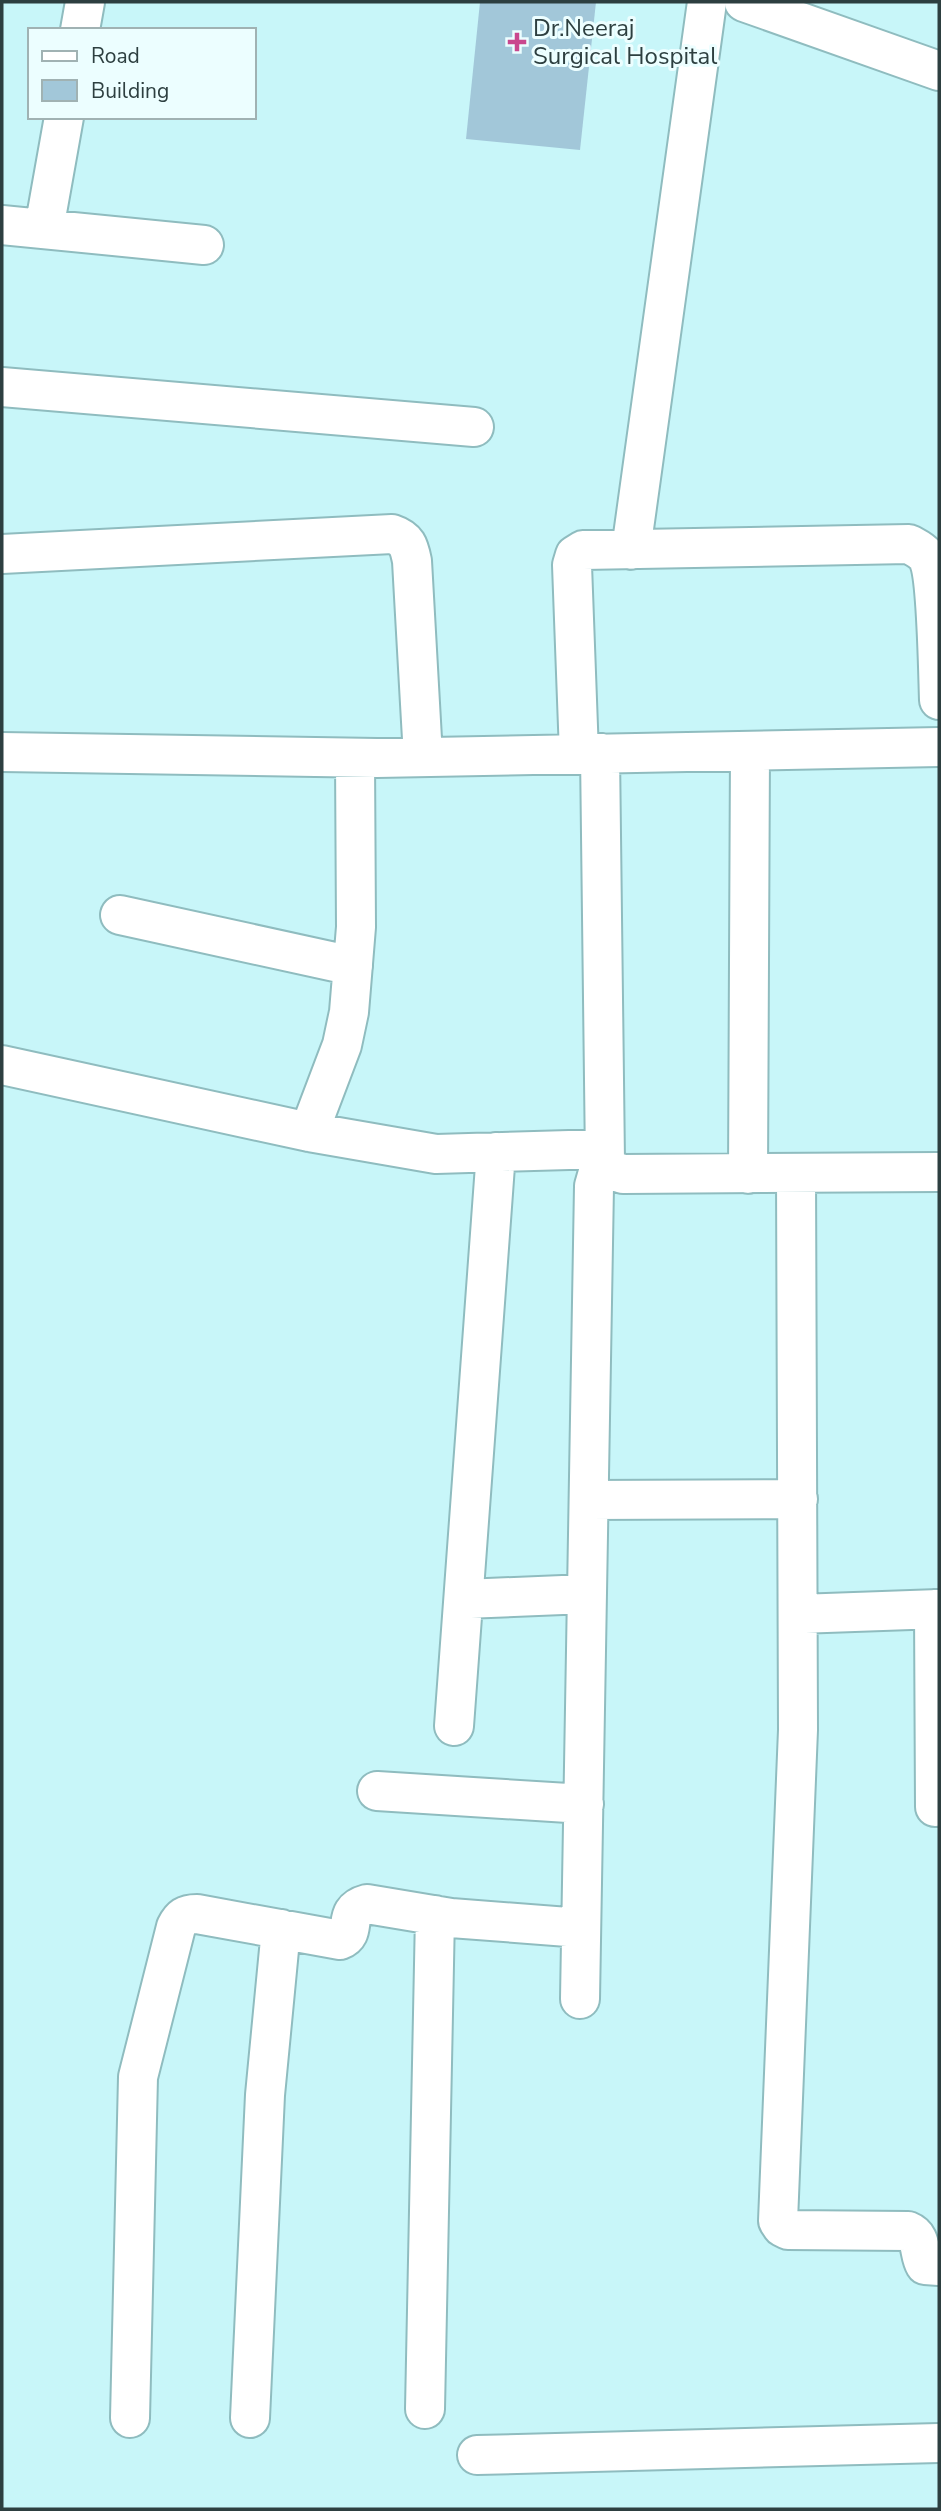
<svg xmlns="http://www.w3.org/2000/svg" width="941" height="2511" font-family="'Nunito Sans',sans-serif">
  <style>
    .building { fill: #a2c7d9 }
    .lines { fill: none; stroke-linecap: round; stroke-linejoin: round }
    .minor-casing { stroke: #8fbcbf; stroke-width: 42 }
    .major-casing { stroke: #8fbcbf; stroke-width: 42 }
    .minor { stroke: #fff; stroke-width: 38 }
    .major { stroke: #fff; stroke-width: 38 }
    .poi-dot { fill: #c9478e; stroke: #ecfeff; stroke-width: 2.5 }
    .labels { text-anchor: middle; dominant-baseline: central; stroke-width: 6; stroke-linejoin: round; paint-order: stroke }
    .poi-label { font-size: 24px; fill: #2d3f40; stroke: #ecfeff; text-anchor: start }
  </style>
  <rect width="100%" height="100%" fill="#c8f6f9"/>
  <!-- building -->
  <path class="building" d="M480 2H596L580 150 466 139Z"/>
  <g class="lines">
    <!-- minor casing -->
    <g class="minor-casing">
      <path id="minor" d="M80 30 85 2
        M2 225 204 245
        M44 229 64 117
        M2 387 474 427
        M631 550 707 2
        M2 554 392 534C407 539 409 546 412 561L423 757
        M2 752 377 758 939 747
        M600 753 605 1161 611 1170 623 1174 939 1172
        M579 754 572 565 575 555 583 550 909 544C916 548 922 550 927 557 937 574 938 674 939 700
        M120 915 353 966
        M2 1065 309 1132 436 1154 604 1149
        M309 1132 342 1045 349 1012 356 927 355 758
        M796 1173 798 1730 778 2221 782 2227 788 2230 908 2231C923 2237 918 2253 925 2265L939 2266
        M748 1174 750 751
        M589 1500 798 1499
        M464 1599 587 1594
        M934 1609 935 1807
        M798 1614 939 1609
        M454 1726 496 1152
        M377 1791 584 1804
        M580 1999 594 1186 598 1172 605 1161
        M425 2409 435 1915
        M130 2418 138 2077 176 1927C181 1917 185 1914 197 1914L340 1940C359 1933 340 1911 367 1904L451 1918 581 1928
        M250 2418 265 2095 281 1929
        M477 2455 939 2443"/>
    </g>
    <!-- major casing -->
    <g class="major-casing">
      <path id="major" d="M744 2 939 71"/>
    </g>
    <!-- minor -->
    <use href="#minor" class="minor"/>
    <!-- major -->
    <use href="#major" class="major"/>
  </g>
  <!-- markers -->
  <path class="poi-dot" d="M513.5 31.5h7v7h7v7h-7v7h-7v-7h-7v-7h7z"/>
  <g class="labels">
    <!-- poi labels -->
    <g class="poi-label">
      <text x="533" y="28">Dr.Neeraj<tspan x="533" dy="28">Surgical Hospital</tspan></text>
    </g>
  </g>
  <!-- border -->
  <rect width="941" height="2511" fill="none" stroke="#2d3f40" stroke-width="7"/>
  <!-- legend -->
  <rect x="28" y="28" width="228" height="91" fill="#ecfeff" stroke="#a0b2b3" stroke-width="2"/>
  <rect x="42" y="51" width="35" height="10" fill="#ffffff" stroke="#a0b2b3" stroke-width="2"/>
  <text x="91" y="63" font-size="21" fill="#2d3f40">Road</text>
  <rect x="42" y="80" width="35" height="21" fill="#a2c7d9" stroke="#a0b2b3" stroke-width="2"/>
  <text x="91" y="98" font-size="21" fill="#2d3f40">Building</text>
</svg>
